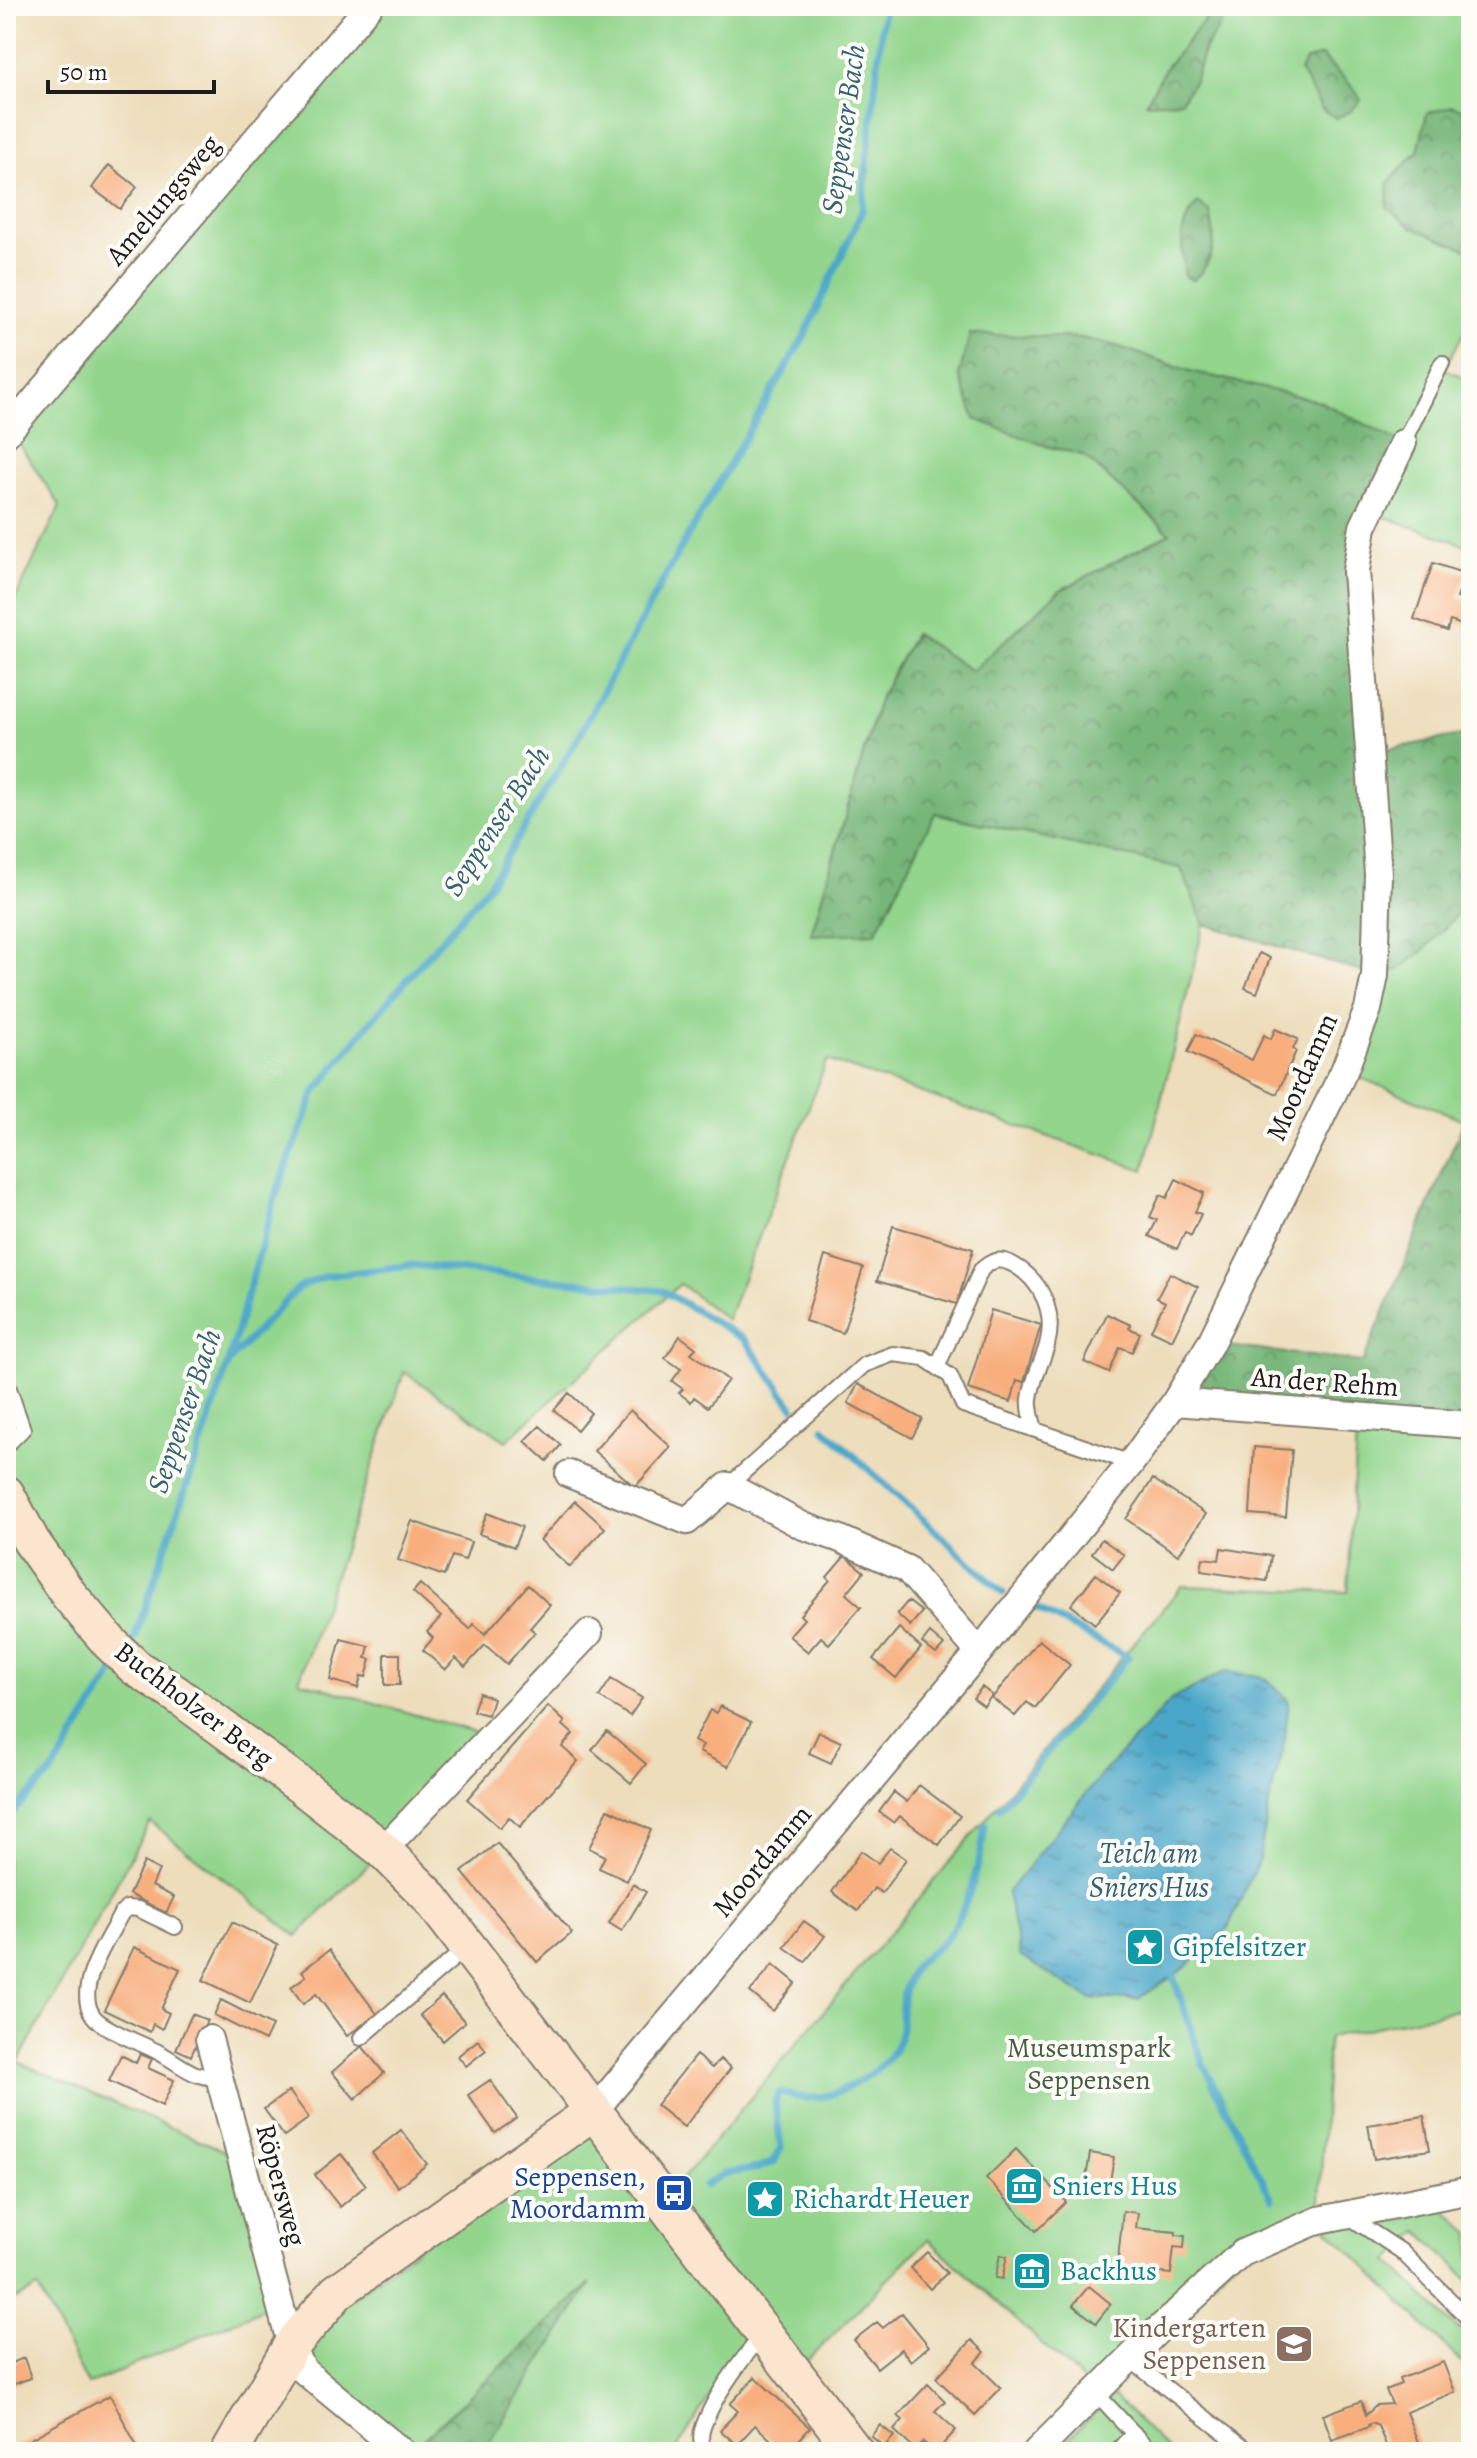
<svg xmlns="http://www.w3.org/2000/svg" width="1477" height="2458" font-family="Alegreya,serif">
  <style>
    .green { fill: #93d58d; stroke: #587854; stroke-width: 2 }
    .forest { fill: url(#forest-crowns); stroke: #49694a; stroke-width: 2 }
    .water { fill: url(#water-ripples); stroke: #346272; stroke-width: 2 }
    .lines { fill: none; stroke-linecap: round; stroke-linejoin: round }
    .stream { stroke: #4ba7c9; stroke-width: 7 }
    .building { fill: #f8ae7d }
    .lane-casing { stroke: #847c6c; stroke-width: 18 }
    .street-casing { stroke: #847c6c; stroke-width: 30 }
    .secondary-casing { stroke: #847c6c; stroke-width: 40 }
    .lane { stroke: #fff; stroke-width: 14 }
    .street { stroke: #fff; stroke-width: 26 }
    .secondary { stroke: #fbe5cf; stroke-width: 36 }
    .labels { text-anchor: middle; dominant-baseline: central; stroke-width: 8; stroke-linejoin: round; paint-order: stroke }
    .street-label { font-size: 28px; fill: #1c1c1c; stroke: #fdfcf7 }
    .culture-label { font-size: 28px; fill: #0d838f; stroke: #fdfcf7; text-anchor: start }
    .park-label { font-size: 28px; fill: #465d44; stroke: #fdfcf7 }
    .transit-label { font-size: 28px; fill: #164399; stroke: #fdfcf7; text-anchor: end }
    .education-label { font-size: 28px; fill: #785e54; stroke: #fdfcf7; text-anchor: end }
    .water-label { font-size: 30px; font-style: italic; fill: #346272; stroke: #fdfcf7 }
  </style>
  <defs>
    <pattern id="forest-crowns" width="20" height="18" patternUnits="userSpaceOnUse" patternTransform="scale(2)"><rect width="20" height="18" fill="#76b678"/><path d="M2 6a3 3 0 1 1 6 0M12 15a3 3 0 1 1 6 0" fill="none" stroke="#609362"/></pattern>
    <pattern id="water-ripples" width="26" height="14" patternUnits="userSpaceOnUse" patternTransform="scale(2)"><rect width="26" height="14" fill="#4ba7c9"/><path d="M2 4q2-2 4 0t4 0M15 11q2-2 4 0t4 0" fill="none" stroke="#3e87a2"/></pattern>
  </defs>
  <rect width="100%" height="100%" fill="#fdfcf7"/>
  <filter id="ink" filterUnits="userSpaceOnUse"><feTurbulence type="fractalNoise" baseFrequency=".0125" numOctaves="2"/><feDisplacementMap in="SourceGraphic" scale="16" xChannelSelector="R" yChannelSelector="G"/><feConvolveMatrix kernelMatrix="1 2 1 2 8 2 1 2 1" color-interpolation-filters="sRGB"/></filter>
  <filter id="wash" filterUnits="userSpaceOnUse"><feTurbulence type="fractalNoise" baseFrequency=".006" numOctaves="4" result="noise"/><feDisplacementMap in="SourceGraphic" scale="32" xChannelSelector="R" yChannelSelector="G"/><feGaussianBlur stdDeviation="1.8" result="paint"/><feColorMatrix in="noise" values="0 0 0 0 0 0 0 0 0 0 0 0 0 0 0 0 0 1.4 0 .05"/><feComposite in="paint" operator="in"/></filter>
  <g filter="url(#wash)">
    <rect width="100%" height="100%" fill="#edddbb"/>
    <!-- green -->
    <path class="green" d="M369 6H1203L1208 15 1216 6H1471V319L1444 369 1471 380V547L1370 512 1319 401 1190 371 1113 345 1080 338 969 335 1046 446 1083 455 1170 533 1059 591 972 671 914 634 880 697 811 934 876 933 934 813 1181 868 1204 924 1144 1170 827 1060 727 1320 680 1284 506 1441 404 1372 299 1681 492 1737 383 1850 297 1936 150 1822 18 2062 241 2158 279 2302 88 2385 38 2288 6 2304V618L60 506 10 430Z
      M1471 733V1123L1344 1071Z
      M1357 1416 1471 1425V2007L1328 2037 1319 2219 1432 2198 1471 2233V2282L1419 2231 1389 2261 1459 2331 1471 2320V2372L1319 2220 1242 2253 1096 2393 928 2239 795 2373 755 2323 675 2452H483L588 2287 410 2452 291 2346 594 2111 664 2201 1182 1586 1348 1592Z
      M1113 2395 1170 2452H1055Z"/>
    <!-- forest -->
    <path class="forest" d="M1203 6H1256L1228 13 1204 50 1195 79 1181 101 1146 103 1166 67 1208 16Z
      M1322 56C1337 74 1350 80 1361 100L1351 111 1336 118 1322 109 1300 71 1306 60Z
      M1452 106 1471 112V251L1411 227 1387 207 1389 182 1418 151 1427 113Z
      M1198 203 1210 212C1216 244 1217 256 1193 281L1185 276C1182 244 1176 228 1198 203Z
      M970 334 1080 338 1113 345 1190 371 1319 401 1403 443 1363 527 1370 753 1471 733V899L1424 950 1398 970 1375 976 1204 924 1181 868 935 813 876 933 811 935 880 697 915 634 972 671 1059 591 1170 533 1083 455 1046 446 975 419 959 375Z
      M1464 1121 1471 1123V1425L1175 1402 1210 1344 1363 1362Z
      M591 2283 483 2452H410L420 2442Z"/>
    <!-- water -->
    <path class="water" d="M1224 1672C1261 1676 1265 1672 1289 1702L1283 1750 1271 1794 1259 1860 1228 1928 1182 1970 1138 1999H1090L1020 1956 1007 1893 1101 1775 1172 1699Z"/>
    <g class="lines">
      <!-- stream -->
      <path class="stream" d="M228 1362 298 1288 325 1276 411 1265 663 1291 745 1340 793 1407
        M824 1428 1003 1593
        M129 1648 135 1637 223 1380 277 1191 315 1092 371 1021 489 885 578 738 680 549 804 337 862 211 884 6
        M1000 1808 1128 1657 1037 1609
        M6 1819 53 1771 113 1673
        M1173 1976 1203 2064 1272 2199
        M705 2185 724 2174 759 2168 774 2162 781 2147 775 2103 779 2093C789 2094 799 2099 809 2098 839 2098 888 2069 899 2041 902 2034 901 2023 901 2016 902 2002 905 1981 913 1969 919 1958 936 1951 945 1940 968 1909 981 1864 985 1825"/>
    </g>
    <g id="blocks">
      <!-- building -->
      <path class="building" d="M109 165 137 187 120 209 92 188Z
        M1433 563 1466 574 1457 598 1471 603 1466 626 1450 621 1447 631 1414 619Z
        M1259 953 1270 958 1257 993 1245 988Z
        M1275 1029 1298 1039 1293 1049 1296 1051 1277 1094 1188 1052 1196 1034 1252 1060 1264 1035 1271 1039Z
        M1176 1179 1204 1193 1195 1212 1201 1214 1191 1236 1185 1232 1177 1249 1149 1236 1157 1220 1150 1217 1160 1195 1167 1198Z
        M893 1226 973 1249 957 1304 877 1281Z
        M825 1256 863 1268 843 1333 805 1321Z
        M1170 1273 1198 1287 1172 1340 1151 1330 1165 1302 1157 1298Z
        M991 1310 1041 1325 1024 1382 1017 1380 1011 1402 968 1389Z
        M1107 1314 1131 1325 1129 1328 1140 1333 1132 1352 1120 1347 1109 1373 1084 1362Z
        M680 1336 696 1348 691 1353 728 1380 708 1407 694 1397 691 1402 679 1393 683 1389 672 1381 681 1369 665 1358Z
        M858 1384 922 1419 912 1438 848 1403Z
        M569 1393 591 1413 577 1430 554 1410Z
        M630 1410 671 1447 635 1487 594 1451Z
        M540 1426 561 1445 547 1461 525 1441Z
        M1254 1447 1292 1450 1286 1517 1250 1514Z
        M1153 1479 1206 1514 1178 1555 1126 1519Z
        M575 1501 605 1528 570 1567 540 1540Z
        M487 1513 522 1527 514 1547 479 1534Z
        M412 1521 471 1542 465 1560 452 1556 444 1576 398 1560Z
        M1102 1539 1124 1555 1113 1569 1092 1553Z
        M1221 1548 1271 1556 1267 1581 1201 1571 1203 1558 1219 1560Z
        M845 1556 864 1572 846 1594 861 1607 829 1644 821 1637 808 1652 789 1636 804 1619 800 1615 830 1580 827 1577Z
        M1096 1574 1120 1593 1095 1624 1071 1605Z
        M420 1584 470 1629 474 1624 485 1634 528 1585 550 1605 530 1628 535 1632 507 1664 485 1645 465 1667 456 1658 445 1670 423 1650 433 1638 427 1632 441 1617 413 1592Z
        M908 1601 922 1612 910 1626 897 1614Z
        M899 1628 921 1648 896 1678 873 1659Z
        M930 1633 944 1645 936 1654 922 1643Z
        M341 1639 369 1646 366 1658 371 1659 366 1677 361 1676 358 1688 330 1680Z
        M1039 1640 1070 1665 1035 1708 1027 1702 1015 1716 992 1698Z
        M385 1654H400V1685H385Z
        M611 1679 642 1698 630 1716 599 1697Z
        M982 1687 992 1695 984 1706 973 1698Z
        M479 1693 493 1698 488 1715 473 1711Z
        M548 1706 565 1722 563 1725 573 1734 562 1747 578 1761 520 1827 509 1817 500 1828 467 1799Z
        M720 1706 751 1722 728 1767 699 1752 703 1746 694 1741 710 1710 716 1713Z
        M607 1731 646 1764 631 1783 592 1750Z
        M819 1732 841 1742 831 1763 809 1753Z
        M919 1785 960 1816 939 1845 900 1816 894 1823 879 1812 894 1792 907 1802Z
        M608 1809 651 1830 627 1881 599 1868 605 1856 589 1848Z
        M497 1843 572 1933 537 1962 462 1872Z
        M890 1848 906 1859 882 1893 874 1888 858 1911 832 1892 861 1851 878 1863Z
        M144 1862 159 1870 152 1886 174 1897 166 1913 129 1894Z
        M633 1884 646 1892 622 1931 609 1923Z
        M804 1921 825 1936 805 1962 784 1947Z
        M232 1922 278 1945 250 2003 203 1980Z
        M134 1947 180 1969 161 2009 169 2013 162 2029 153 2024 150 2032 104 2010Z
        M329 1950 377 2014 347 2036 316 1994 303 2004 291 1987 306 1976 302 1971Z
        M773 1964 796 1983 773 2011 750 1992Z
        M442 1996 465 2022 443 2041 420 2015Z
        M221 2000 272 2026 265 2041 214 2015Z
        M192 2014 207 2020 191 2056 176 2049Z
        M478 2040 486 2050 466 2066 458 2056Z
        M362 2046 384 2073 355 2099 332 2072Z
        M140 2054 152 2059 148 2068 174 2080 162 2106 109 2081 121 2055 136 2063Z
        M696 2055 712 2068 720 2059 731 2068 684 2127 656 2105Z
        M490 2080 517 2118 495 2133 468 2095Z
        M289 2091 309 2118 284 2136 264 2109Z
        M1424 2116 1430 2150 1374 2159 1368 2125Z
        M401 2130 427 2164 398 2187 372 2153Z
        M1016 2149 1066 2202 1036 2231 986 2178Z
        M1090 2153 1114 2157 1109 2188 1085 2185Z
        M341 2154 366 2185 340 2207 315 2175Z
        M1123 2211 1138 2213 1136 2228 1176 2232V2235L1185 2236 1184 2248 1174 2247 1171 2274 1117 2269Z
        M927 2252 947 2273 930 2289 910 2268Z
        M1000 2255 1007 2256 1002 2279 995 2278Z
        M1024 2258 1038 2259 1037 2285 1023 2284Z
        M1089 2286 1111 2304 1096 2323 1073 2305Z
        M902 2313 929 2346 911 2361 901 2349 877 2368 854 2340 877 2322 883 2328Z
        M972 2340 985 2352 975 2363 1001 2388 975 2415 936 2378Z
        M24 2358 31 2378 6 2387V2365Z
        M1443 2362 1455 2392 1406 2412 1422 2452H1389L1378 2426 1372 2423 1368 2425 1369 2427 1332 2440 1323 2415 1361 2401 1366 2415 1377 2405 1392 2404 1386 2390 1401 2384 1399 2379Z
        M755 2377 810 2428 788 2452H784L755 2425 737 2445 720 2430 738 2411 730 2404Z
        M928 2384 945 2401 935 2411 956 2430 936 2452 923 2442 915 2450 894 2430 903 2420 898 2416Z
        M110 2395 140 2452H14L12 2449Z
        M880 2425 894 2436 884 2447 871 2436Z"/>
    </g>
  </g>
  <g filter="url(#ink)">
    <use href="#blocks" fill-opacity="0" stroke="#847c6c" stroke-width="2"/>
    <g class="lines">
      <!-- lane casing -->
      <g class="lane-casing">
        <path id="lane" d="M1403 443 1442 363
          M937 1367 981 1270C992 1260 1000 1257 1014 1265 1042 1281 1056 1313 1047 1345 1042 1363 1032 1380 1030 1399 1029 1409 1032 1419 1035 1429
          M6 1380 23 1429 6 1446
          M728 1486 864 1365 893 1354 924 1358 950 1376 963 1405 1131 1463
          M175 1927 138 1909 127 1908 121 1914C108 1940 68 1995 98 2021 114 2034 139 2042 158 2052 180 2063 194 2080 219 2077
          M361 2038 467 1947
          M1346 2215 1401 2251 1467 2317
          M1129 2359 1243 2447
          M1096 2393 1151 2452
          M704 2452C701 2444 700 2435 703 2427 714 2395 742 2359 764 2333
          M1116 2452 1134 2433"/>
      </g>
      <!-- street casing -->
      <g class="street-casing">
        <path id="street" d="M6 434 369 6
          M1175 1402 1471 1425
          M569 1474 687 1521 728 1486 803 1526 838 1538 907 1569 979 1652
          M383 1850 589 1633
          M209 2039 291 2346 304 2371 402 2452
          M594 2111 979 1652 1131 1463 1175 1402 1210 1344 1344 1071 1368 1009 1375 976 1378 874 1356 571 1363 527 1403 443
          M1036 2452 1158 2330 1242 2253 1319 2220 1471 2190"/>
      </g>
      <!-- secondary casing -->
      <g class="secondary-casing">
        <path id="secondary" d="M6 1494 31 1541 69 1595 110 1643 135 1667 176 1694 304 1788 383 1850 428 1895 855 2452
          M230 2452 291 2346 337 2292 594 2111"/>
      </g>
      <!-- lane -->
      <use href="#lane" class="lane"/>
      <!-- street -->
      <use href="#street" class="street"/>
      <!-- secondary -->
      <use href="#secondary" class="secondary"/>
    </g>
  </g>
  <!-- icons -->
  <defs>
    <g id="sight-square" transform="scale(2)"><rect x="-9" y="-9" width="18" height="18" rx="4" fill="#0f9aa8" stroke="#fdfcf7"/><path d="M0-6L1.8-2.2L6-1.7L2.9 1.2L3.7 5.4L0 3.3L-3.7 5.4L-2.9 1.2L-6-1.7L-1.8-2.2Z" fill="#fff"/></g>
    <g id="museum-square" transform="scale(2)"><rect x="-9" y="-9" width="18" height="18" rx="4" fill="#0f9aa8" stroke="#fdfcf7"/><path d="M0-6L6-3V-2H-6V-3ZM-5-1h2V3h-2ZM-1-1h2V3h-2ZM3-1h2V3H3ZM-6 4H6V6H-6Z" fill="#fff"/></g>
    <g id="bus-square" transform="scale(2)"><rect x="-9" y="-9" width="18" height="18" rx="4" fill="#1a4fb4" stroke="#fdfcf7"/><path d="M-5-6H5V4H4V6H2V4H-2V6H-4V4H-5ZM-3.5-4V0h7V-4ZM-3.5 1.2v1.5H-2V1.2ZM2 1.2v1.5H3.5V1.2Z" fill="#fff"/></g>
    <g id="school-square" transform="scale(2)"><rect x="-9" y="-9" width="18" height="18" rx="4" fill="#8d6e63" stroke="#fdfcf7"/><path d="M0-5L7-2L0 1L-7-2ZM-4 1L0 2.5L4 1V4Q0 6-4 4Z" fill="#fff"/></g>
  </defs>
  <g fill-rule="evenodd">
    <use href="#sight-square" x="1145" y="1947"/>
    <use href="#museum-square" x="1024" y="2186"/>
    <use href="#bus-square" x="674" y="2193"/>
    <use href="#sight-square" x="765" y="2199"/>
    <use href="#museum-square" x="1032" y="2271"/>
    <use href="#school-square" x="1294" y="2344"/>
  </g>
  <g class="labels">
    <!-- street labels -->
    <g class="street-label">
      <text transform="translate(163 200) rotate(-50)">Amelungsweg</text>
      <text transform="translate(1302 1077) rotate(-66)">Moordamm</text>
      <text transform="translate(1325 1382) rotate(4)">An der Rehm</text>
      <text transform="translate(194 1705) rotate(37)">Buchholzer Berg</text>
      <text transform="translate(762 1861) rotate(-50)">Moordamm</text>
      <text transform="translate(281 2185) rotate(75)">Röpersweg</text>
    </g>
    <!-- culture labels -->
    <g class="culture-label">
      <text x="1173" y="1947">Gipfelsitzer</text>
      <text x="1052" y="2186">Sniers Hus</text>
      <text x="793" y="2199">Richardt Heuer</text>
      <text x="1060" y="2271">Backhus</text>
    </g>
    <!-- park labels -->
    <g class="park-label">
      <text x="1089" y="2048">Museumspark<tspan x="1089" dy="32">Seppensen</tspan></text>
    </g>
    <!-- transit labels -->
    <g class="transit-label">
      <text x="646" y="2177">Seppensen,<tspan x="646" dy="32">Moordamm</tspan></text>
    </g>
    <!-- education labels -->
    <g class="education-label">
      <text x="1266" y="2328">Kindergarten<tspan x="1266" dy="32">Seppensen</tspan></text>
    </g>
    <!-- water labels -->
    <g class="water-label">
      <text transform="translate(843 129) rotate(-82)">Seppenser Bach</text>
      <text transform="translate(496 821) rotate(-57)">Seppenser Bach</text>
      <text transform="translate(184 1411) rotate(-71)">Seppenser Bach</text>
      <text x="1149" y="1853">Teich am<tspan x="1149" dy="34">Sniers Hus</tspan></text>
    </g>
  </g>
  <!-- margin -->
  <rect width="1477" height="2458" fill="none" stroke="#fdfcf7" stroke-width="32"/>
  <!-- scale -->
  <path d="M48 80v12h166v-12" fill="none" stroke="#1c1c1c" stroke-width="4"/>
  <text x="60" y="80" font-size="24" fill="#1c1c1c" stroke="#fdfcf7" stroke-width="6" paint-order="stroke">50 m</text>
</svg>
